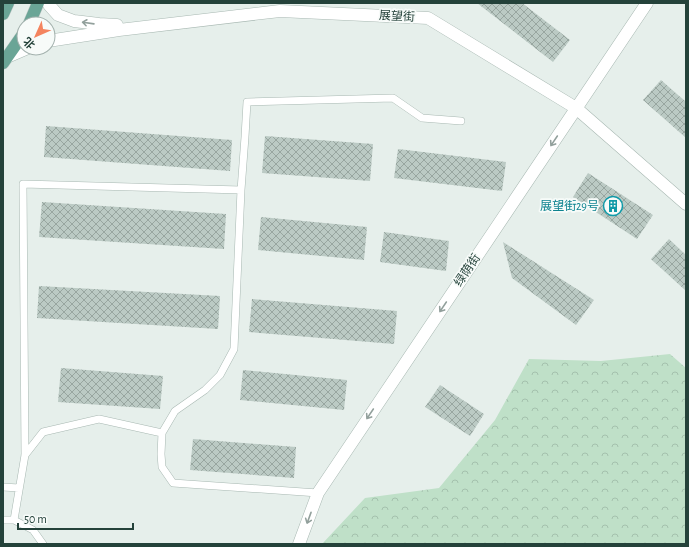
<svg xmlns="http://www.w3.org/2000/svg" width="689" height="547" font-family="'Alegreya Sans','Noto Sans SC',sans-serif">
  <style>
    .forest { fill: url(#forest-crowns) }
    .building { fill: url(#building-cross-hatch) }
    .lines { fill: none; stroke-linecap: round; stroke-linejoin: round }
    .service-casing { stroke: #a8b8b2; stroke-width: 8 }
    .minor-casing { stroke: #a8b8b2; stroke-width: 13 }
    .primary-casing { stroke: #c2cac8; stroke-width: 13 }
    .service { stroke: #fff; stroke-width: 7 }
    .minor { stroke: #fff; stroke-width: 12 }
    .primary { stroke: #6aa596; stroke-width: 12 }
    .oneway { stroke: #92a09c }
    .labels { text-anchor: middle; dominant-baseline: central; stroke-width: 3.5; stroke-linejoin: round; paint-order: stroke }
    .street-label { font-size: 12px; fill: #24423a; stroke: #f7fbf9 }
    .culture-label { font-size: 12px; fill: #0d838f; stroke: #f7fbf9; text-anchor: end }
  </style>
  <defs>
    <pattern id="forest-crowns" width="20" height="18" patternUnits="userSpaceOnUse"><rect width="20" height="18" fill="#bfe0c8"/><path d="M2 6a3 3 0 1 1 6 0M12 15a3 3 0 1 1 6 0" fill="none" stroke="#a4c1ad"/></pattern>
    <pattern id="building-cross-hatch" width="8" height="8" patternUnits="userSpaceOnUse"><rect width="8" height="8" fill="#bbcac4"/><path d="M0 0l8 8M0 8l8-8" fill="none" stroke="#98a6a0"/></pattern>
  </defs>
  <rect width="100%" height="100%" fill="#e6efeb"/>
  <!-- forest -->
  <path class="forest" d="M670 354 686 368V544H322L365 498 439 488 495 420 529 359 601 361Z"/>
  <!-- building -->
  <path class="building" d="M477 3H522L570 40 553 62Z
    M661 80 686 102V138L643 100Z
    M46 126 232 140 230 171 44 157Z
    M265 136 373 144 370 181 262 173Z
    M398 149 506 162 502 191 394 178Z
    M588 173 653 215 637 239 573 197Z
    M42 202 226 214 224 249 39 237Z
    M261 217 367 227 364 260 258 250Z
    M384 232 449 241 446 271 380 262Z
    M669 239 686 255V291L651 259Z
    M503 242 594 300 576 325 512 278Z
    M39 286 220 296 218 329 37 318Z
    M252 299 397 311 394 344 249 332Z
    M61 368 163 376 160 409 58 402Z
    M243 370 347 380 344 410 240 400Z
    M440 385 484 414 470 436 425 407Z
    M193 439 296 447 294 478 190 470Z"/>
  <g class="lines">
    <!-- service casing -->
    <g class="service-casing">
      <path id="service" d="M162 433 161 454 162 467 173 483 318 493
        M25 455 43 432 99 419 162 433 175 411 205 390 220 375 234 349 241 190 245 137 247 102 393 98 422 118 461 121
        M3 487 19 488
        M3 520H14L25 455 23 184 241 190
        M14 520 33 530 43 544"/>
    </g>
    <!-- minor casing -->
    <g class="minor-casing">
      <path id="minor" d="M49 3V5L58 15 74 21 99 24 117 25
        M48 41 119 30 280 11 428 18 576 108 686 204
        M7 57 28 48
        M299 544 318 493 647 3"/>
    </g>
    <!-- primary casing -->
    <g class="primary-casing">
      <path id="primary" d="M3 14 8 3
        M29 24 38 3
        M3 63 24 33"/>
    </g>
    <!-- service -->
    <use href="#service" class="service"/>
    <!-- minor -->
    <use href="#minor" class="minor"/>
    <!-- primary -->
    <use href="#primary" class="primary"/>
  </g>
  <!-- one-way arrows -->
  <defs><path id="oneway-shaft" d="M-6 0H5M1.5-3L5.5 0L1.5 3" fill="none" stroke-width="1.6" stroke-linecap="round" stroke-linejoin="round"/></defs>
  <g class="oneway">
    <use href="#oneway-shaft" transform="translate(88 23) rotate(-172)"/>
    <use href="#oneway-shaft" transform="translate(554 141) rotate(124)"/>
    <use href="#oneway-shaft" transform="translate(443 307) rotate(124)"/>
    <use href="#oneway-shaft" transform="translate(370 414) rotate(124)"/>
    <use href="#oneway-shaft" transform="translate(309 518) rotate(110)"/>
  </g>
  <!-- icons -->
  <defs>
    <g id="building-ring" transform="scale(1)"><circle r="9.5" fill="#f7fbf9" stroke="#0f9aa8" stroke-width="1.5"/><path d="M-4-6H4V6H1V3H-1V6H-4ZM-2.5-4.3h1.7v1.8h-1.7ZM.8-4.3h1.7v1.8H.8ZM-2.5-1h1.7V.8h-1.7ZM.8-1h1.7V.8H.8Z" fill="#0f9aa8"/></g>
  </defs>
  <g fill-rule="evenodd">
    <use href="#building-ring" x="613" y="206"/>
  </g>
  <g class="labels">
    <!-- street labels -->
    <g class="street-label">
      <text transform="translate(397 16) rotate(3)">展望街</text>
      <text transform="translate(467 270) rotate(-56)">绿荫街</text>
    </g>
    <!-- culture labels -->
    <g class="culture-label">
      <text x="599" y="206">展望街29号</text>
    </g>
  </g>
  <!-- border -->
  <rect width="689" height="547" fill="none" stroke="#24423a" stroke-width="8"/>
  <!-- north arrow -->
  <g transform="translate(36 36) rotate(225)"><circle r="19" fill="#f7fbf9" stroke="#a3b1ad"/>
  <path d="M0-3L7 15L0 10L-7 15Z" fill="#f4845f"/>
  <text y="-6" font-size="11" font-weight="bold" text-anchor="middle" fill="#24423a">北</text>
  </g>
  <!-- scale -->
  <path d="M18 523v6h115v-6" fill="none" stroke="#24423a" stroke-width="2"/>
  <text x="24" y="523" font-size="12" fill="#24423a" stroke="#f7fbf9" stroke-width="3" paint-order="stroke">50 m</text>
</svg>
